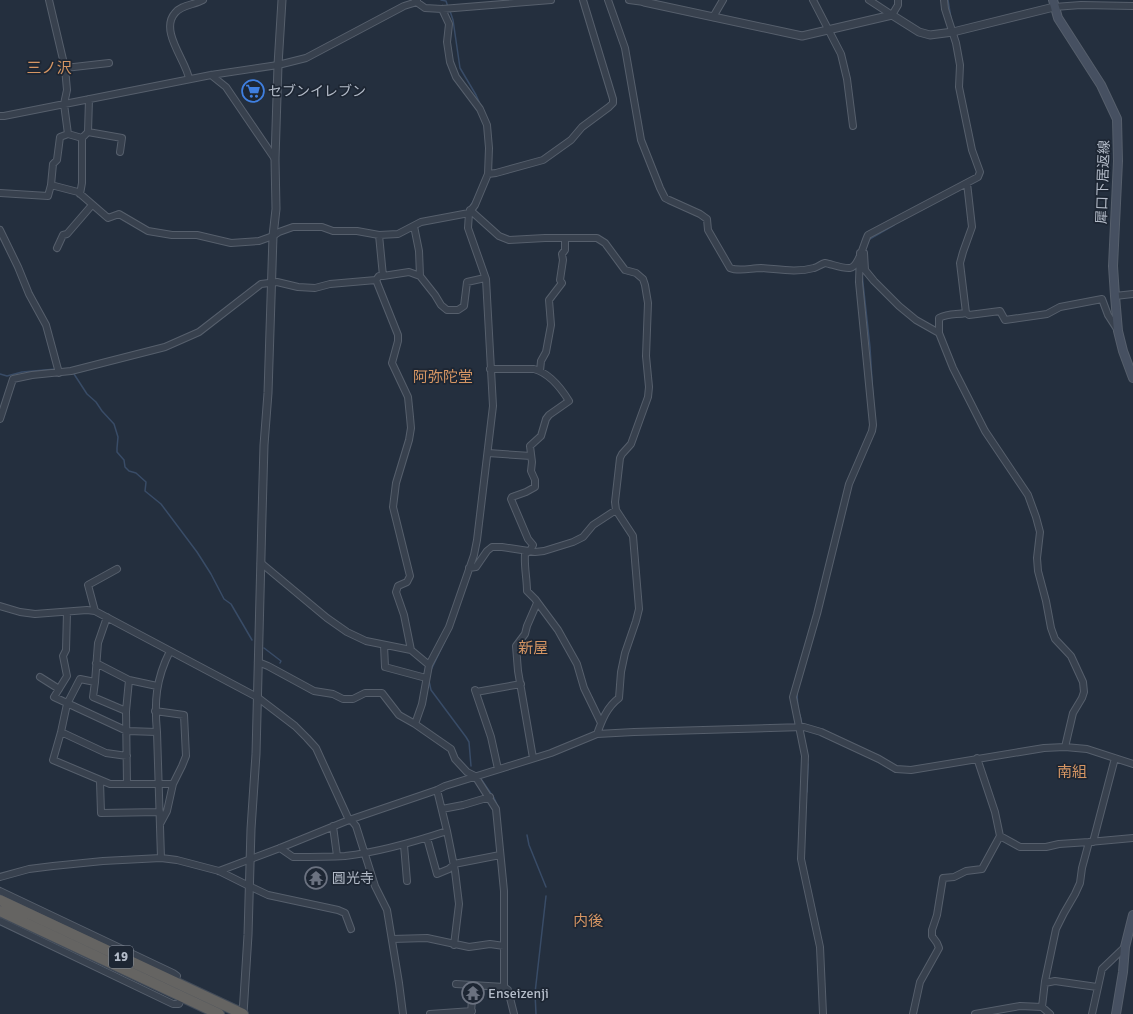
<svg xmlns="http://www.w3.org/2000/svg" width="1133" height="1014" font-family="Signika,'Noto Sans JP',sans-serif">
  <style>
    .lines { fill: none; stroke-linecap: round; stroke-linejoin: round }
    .stream { stroke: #394c67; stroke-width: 1.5 }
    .minor-casing { stroke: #565f6c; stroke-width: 8 }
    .tertiary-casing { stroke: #565f6c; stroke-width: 9 }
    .secondary-casing { stroke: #565f6c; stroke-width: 10 }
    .trunk-casing { stroke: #434c59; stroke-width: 12 }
    .minor { stroke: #38414e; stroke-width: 6 }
    .tertiary { stroke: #38414e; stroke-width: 7 }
    .secondary { stroke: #465061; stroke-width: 8 }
    .trunk { stroke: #656462; stroke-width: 10 }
    .labels { text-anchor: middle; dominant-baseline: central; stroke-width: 3.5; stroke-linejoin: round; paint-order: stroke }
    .shield { fill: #1d2633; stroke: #878f9c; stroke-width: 1 }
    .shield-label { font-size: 13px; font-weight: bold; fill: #b4bcc9 }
    .poi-label { font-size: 14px; fill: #b4bcc9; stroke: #1d2633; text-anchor: start }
    .street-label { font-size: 14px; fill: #b4bcc9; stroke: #1d2633 }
    .neighbourhood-label { font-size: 15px; fill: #d59563; stroke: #1d2633 }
  </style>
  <rect width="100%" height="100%" fill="#242f3e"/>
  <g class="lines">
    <!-- stream -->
    <path class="stream" d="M441 0 446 1 448 7
      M948 0 951 18
      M450 11 453 20 460 68 476 95 480 104
      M470 207 477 194
      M868 240 894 225
      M862 274 870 347 873 397
      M489 285 490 299
      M0 374 7 376 22 372 56 369
      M74 374 87 394 96 402 102 411 114 424 118 437 117 448V452L124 460 125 467 129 471 136 473 146 482 145 491 161 504 197 552 211 574 224 599 231 604 252 640
      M264 648 281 661 280 663
      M431 670 445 641
      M429 681 431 690 466 737 469 742 471 766
      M797 693 798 710
      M800 715 802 725
      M481 779 494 798 498 807
      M807 792 808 764
      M527 835 529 845 546 887
      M804 848V862
      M823 952V960
      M536 1014 535 993 546 896"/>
    <!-- minor casing -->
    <g class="minor-casing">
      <path id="minor" d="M49 0 65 68 67 90 64 104 68 134
        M608 0 625 48 641 140 660 188 665 198 669 200 700 214 707 219 708 230 730 268C739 272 751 268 761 268 778 269 796 273 814 268 818 267 821 264 825 263 831 264 844 269 850 268 859 267 864 242 868 235L978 177 980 172 972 150 959 87 960 65 956 43 945 9 944 0
        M629 0 644 2
        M813 0 841 54 847 79 853 126
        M869 0 892 15 898 5V0
        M415 1 425 8 442 9 551 0
        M1054 7 1081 5 1133 6
        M713 17 723 0
        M65 68 109 63
        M211 75 226 87 275 159
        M189 79C187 62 159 31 175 13 181 5 194 5 203 0
        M0 116H4L211 75 278 65 306 58 404 6 417 2V0
        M88 132 122 138 120 152
        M488 174 496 173 543 160 571 140 582 127 609 107 613 103V99L583 0
        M51 185 53 164 57 160 60 137 68 134 82 138
        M0 193 48 196 51 185 78 192 108 218 119 214 148 231 172 235H197L231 243 259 241 273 236 279 232 293 227H322L333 231H357L379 235 398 234 421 222 469 213
        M80 194 82 183V138L88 132 89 99
        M470 210 499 236 509 240 545 238H597L605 243 622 266 625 270 636 273 643 279 645 285 648 303 646 356 649 387 648 397 640 419 631 444 622 454 620 458 615 502 616 510 633 536 639 609 636 621 625 653 621 672 619 698C607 707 602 720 597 734
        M0 230 18 267 29 294 46 325 59 373
        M57 248 63 235 67 234 92 205
        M864 253 865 270 874 281 899 306 916 320 939 333
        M383 276 409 272 420 276 419 251 414 226
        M420 276 435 295 441 305 447 310H458L464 306 467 282 485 278
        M376 280 398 335V341L392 363 408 397 410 417 411 428 409 440 396 483 393 507 410 576 407 582 398 586 396 592 404 615 411 650
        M1115 296 1133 294
        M966 313 960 263 963 252 972 227 967 183
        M490 369H534C549 373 561 388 569 401L549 415 546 419 541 436 530 446 532 462 531 471 535 480V487L526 492 512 497 511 499 528 539 533 545 530 551 525 554C524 566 527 579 527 591L535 599 558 630 577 664 584 688 601 723
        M540 371 541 361 546 352 551 325 549 300 562 283 560 280 563 260 562 254 565 250V238
        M0 419 13 379 32 375 71 371 165 347 199 332 261 284 277 282 298 287 315 288 330 284 376 280 379 276H383L379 235
        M488 453 531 456
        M261 563 327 618 347 632 366 641 411 650 429 665
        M469 568 476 567 487 551 492 547H502L535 552 544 551 573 542 583 537 593 525 616 510
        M0 606 20 612 35 614 87 610 95 611 257 697 295 726 307 738 316 748 349 820 352 821 356 826 375 886 387 910 399 983 403 1014
        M95 611 88 585 117 569
        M67 612 66 650 63 656 67 676 54 697 127 731 157 732
        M107 617 98 643 95 682 80 679 67 704 61 732 53 760 110 784H173
        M384 645 385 667 426 678
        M258 662 268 666 314 691 333 694 343 699H353L365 693H382L399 715 415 724 451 749 455 759 467 772 475 776 496 809 504 891V987L508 990 514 1014
        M96 663 129 680 126 711 127 784
        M40 677 59 689
        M129 680 157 686
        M95 682 93 697 126 711
        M475 690 491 737 498 769
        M476 692 521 684
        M155 711 184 715 186 756 182 766 173 784 167 811 160 824
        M415 724 422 704 429 665 449 627 474 555 477 540 493 406 486 279 468 228 469 213 475 205 488 174 489 148 487 125 480 109 456 77 450 62 447 42 449 24 442 9
        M61 732 106 753 127 756
        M1065 747 1073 713 1082 698 1084 692 1083 682 1071 656 1055 639 1051 628 1046 601 1038 571 1037 558 1040 532 1036 517 1028 495 985 431 953 368 939 333V318C949 313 956 315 966 313L969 315 1000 311 1005 320 1047 314 1060 307 1102 299 1108 315 1117 329
        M533 758 518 671 516 646 525 634 527 626 537 603
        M977 758 995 812 1000 836
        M100 781 101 813 160 812
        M437 790 447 831 455 871 459 904 454 945
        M442 809 463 805 490 797
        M333 826 337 856
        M427 838 437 874 449 869 454 864 500 855
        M1093 842 1115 758
        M404 845 407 881
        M280 848 293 857C310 857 328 857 345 856 380 852 414 842 447 831
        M161 858 157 732C154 701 156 679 170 651
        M219 871 280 848 349 820 437 790 445 786 551 753 597 734 634 732 804 727 821 732 879 759 896 769 911 770 1044 748 1065 747 1087 749 1133 764
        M0 877 29 869 53 866 103 861 161 858 177 860 219 871 249 886 268 895 338 910 345 913 351 929
        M0 891 173 973 177 976 174 982
        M0 921 173 1004H179L182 997
        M392 939 427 938 469 947 490 944 504 946
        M1045 983 1055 981 1097 987
        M456 984 504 987
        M1042 1007 1045 981 1056 929 1064 913 1075 894 1080 883 1082 868 1089 842 1133 838
        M471 1013 473 985
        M430 1014 472 1011
        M823 1014 820 947 801 859 805 756 793 697 817 614 849 484 872 431 873 425 859 282 860 253
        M913 1014 920 982 939 948 937 943 932 936V930L937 915 943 878 954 877 966 871 982 869 1000 836 1020 847H1046L1059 844 1089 842
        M975 1014 1020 1006 1042 1007 1050 1014
        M1092 1014 1102 969 1125 947"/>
    </g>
    <!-- tertiary casing -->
    <g class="tertiary-casing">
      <path id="tertiary" d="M643 0 644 2 802 36 892 15 919 32 930 35 953 32 1054 7
        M243 1014 248 935 251 829 256 754 262 516 264 445 268 393 273 236 276 209 275 159 278 65 282 0"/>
    </g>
    <!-- secondary casing -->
    <g class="secondary-casing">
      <path id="secondary" d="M1053 0 1058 18 1101 85 1117 119 1118 161 1113 266 1115 296 1118 331 1123 351 1133 378
        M1116 1014 1123 972 1125 947 1133 915"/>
    </g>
    <!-- trunk casing -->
    <g class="trunk-casing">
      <path id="trunk" d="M0 900 243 1014
        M0 911 219 1014"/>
    </g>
    <!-- minor -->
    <use href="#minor" class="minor"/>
    <!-- tertiary -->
    <use href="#tertiary" class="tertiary"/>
    <!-- secondary -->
    <use href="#secondary" class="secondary"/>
    <!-- trunk -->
    <use href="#trunk" class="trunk"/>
  </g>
  <!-- icons -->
  <defs>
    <g id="supermarket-ring" transform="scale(1.15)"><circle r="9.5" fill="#1d2633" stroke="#3f7fe0" stroke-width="1.5"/><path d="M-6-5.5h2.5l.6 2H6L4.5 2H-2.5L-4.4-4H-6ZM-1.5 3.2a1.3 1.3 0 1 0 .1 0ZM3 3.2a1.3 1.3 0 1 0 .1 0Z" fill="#3f7fe0"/></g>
    <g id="temple-ring" transform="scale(1.15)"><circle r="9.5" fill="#1d2633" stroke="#6b7280" stroke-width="1.5"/><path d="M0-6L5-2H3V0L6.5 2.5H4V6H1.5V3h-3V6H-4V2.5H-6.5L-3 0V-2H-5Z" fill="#6b7280"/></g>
  </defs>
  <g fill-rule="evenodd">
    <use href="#supermarket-ring" x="253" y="91"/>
    <use href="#temple-ring" x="316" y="878"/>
    <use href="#temple-ring" x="473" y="993"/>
  </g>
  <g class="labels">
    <!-- shield labels -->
    <rect class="shield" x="109" y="946" width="24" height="22" rx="3"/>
    <g class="shield-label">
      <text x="121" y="957">19</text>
    </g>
    <!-- poi labels -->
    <g class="poi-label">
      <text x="268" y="91">セブンイレブン</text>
      <text x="332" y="878">圓光寺</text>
      <text x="488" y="993">Enseizenji</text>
    </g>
    <!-- street labels -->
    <g class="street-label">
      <text transform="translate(1103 182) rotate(-88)">犀口下居返線</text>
    </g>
    <!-- neighbourhood labels -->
    <g class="neighbourhood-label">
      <text x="49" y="68">三ノ沢</text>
      <text x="443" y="377">阿弥陀堂</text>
      <text x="533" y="648">新屋</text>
      <text x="1072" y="772">南組</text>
      <text x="588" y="921">内後</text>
    </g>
  </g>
</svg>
